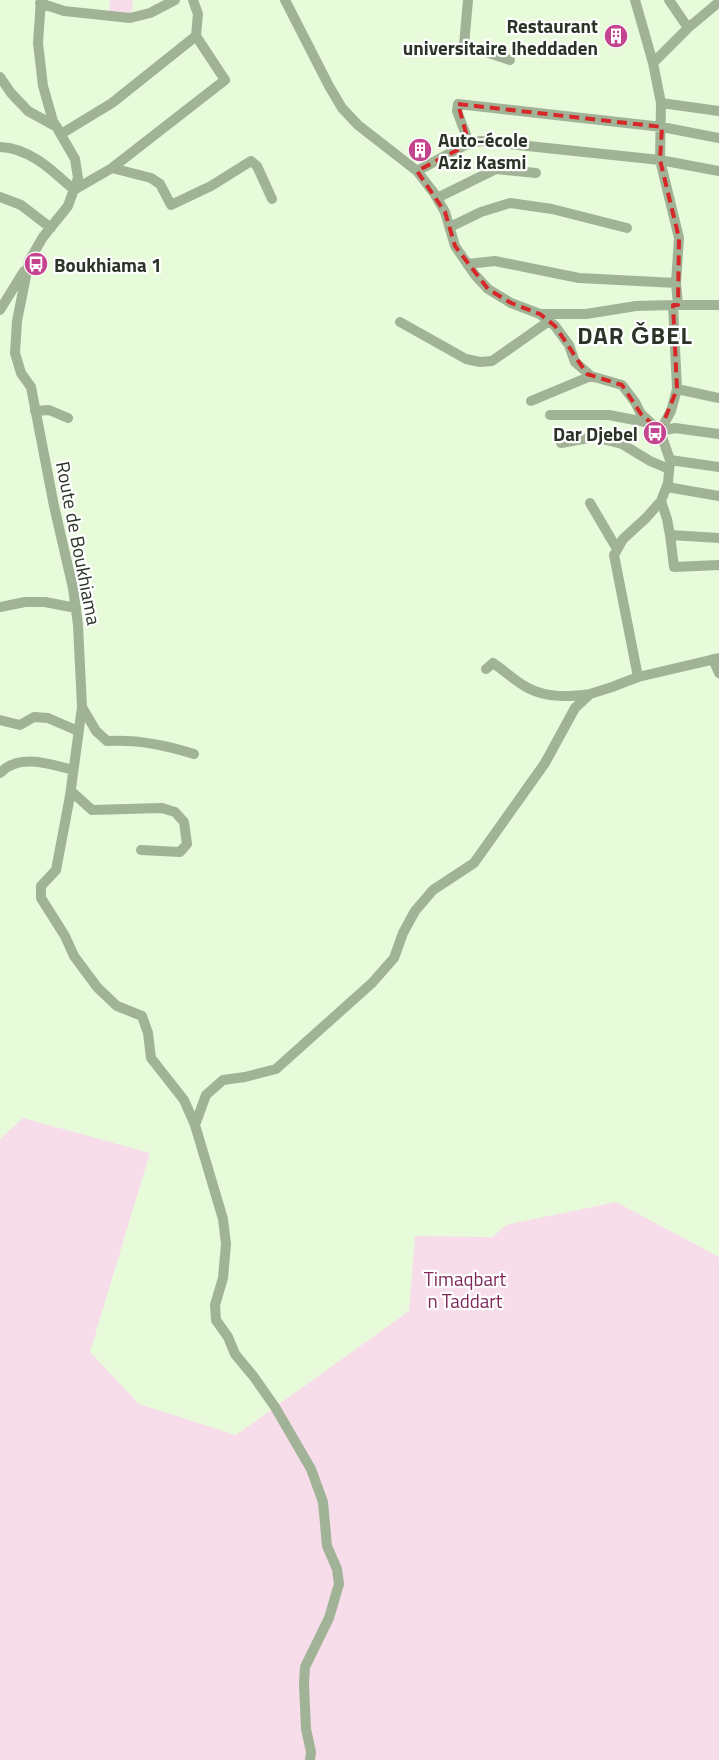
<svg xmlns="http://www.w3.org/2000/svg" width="719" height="1760" font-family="'Titillium Web',sans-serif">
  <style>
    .green { fill: #f7dde9 }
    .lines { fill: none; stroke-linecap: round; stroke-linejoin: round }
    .minor { stroke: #a1b397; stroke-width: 10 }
    .marked { fill: none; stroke: #d62828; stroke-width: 4; stroke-dasharray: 10 6; stroke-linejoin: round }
    .labels { text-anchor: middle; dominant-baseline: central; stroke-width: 4.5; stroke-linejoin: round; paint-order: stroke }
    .poi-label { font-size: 19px; font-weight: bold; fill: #2c3428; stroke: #fff; text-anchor: end }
    .street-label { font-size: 19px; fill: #2c3428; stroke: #fff }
    .park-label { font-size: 19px; fill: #7e2859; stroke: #fff }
    .district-label { font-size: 24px; font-weight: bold; letter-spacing: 1px; fill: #2c3428; stroke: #fff }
  </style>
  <rect width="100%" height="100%" fill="#e7fbdb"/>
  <!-- green -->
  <path class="green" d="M110 0H133L131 14 109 12Z
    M23 1118 150 1153 90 1352 139 1404 236 1435 409 1311 415 1236 493 1237 506 1225 616 1202 719 1257V1760H0V1139Z"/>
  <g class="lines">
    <!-- minor -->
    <path class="minor" d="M41 0 38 43 43 86 53 121 75 159 78 178 68 206 43 237 29 261 17 321 15 353 21 373 31 387 54 506 73 588 78 625 82 707 70 796 56 870 41 886V898L65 936 74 956 97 987 117 1006 142 1016 148 1033 151 1058 184 1100 195 1125 223 1219 226 1244 223 1278 215 1305 216 1320 228 1337 235 1354 254 1377 275 1407 311 1469 323 1502 327 1546 337 1569 339 1584 329 1618 305 1667 304 1684 306 1729 311 1752 310 1760
      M285 0 329 86 342 108 358 125 417 171 434 193 445 212 455 246 475 275 488 289 511 303 540 314 555 326 569 345 575 362 591 376 622 385 635 402 641 414 660 431 670 460 668 483 661 501 646 518 623 539 614 555 638 677
      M468 0 464 45 510 60
      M635 0 653 63
      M669 0 688 28
      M719 2 688 28 653 63 661 103 719 111
      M40 3 64 11 130 18 150 13 175 0
      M0 77 11 93 28 111 57 127
      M61 134 112 103 196 36 198 14 193 0
      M469 143 457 111 458 104 662 127 719 138
      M0 147C30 148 53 171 74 190L112 168 225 80 196 36
      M112 168 151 178 160 184 171 205 211 186 251 161 257 166 272 199
      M417 171 469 143 481 141 660 160 719 171
      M0 197 21 205 51 228
      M437 198 496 169 536 173
      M450 227 481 212 510 203 552 209 627 228
      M467 264 495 261 579 278 676 283
      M678 305H719
      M0 310 24 271
      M540 314H586L636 306 673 305
      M400 322 466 359 480 362 492 361 549 321
      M677 389 719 398
      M531 401 591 376
      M35 411 49 410 68 418
      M550 415H609L650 423
      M660 431 671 411 677 389 673 305H678L676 283 679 238 660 160 661 103
      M660 431 675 428 719 434
      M561 443 594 437 622 444 650 461 669 469
      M670 460 719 467
      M667 487 719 496
      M661 501 667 519 670 535 719 538
      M590 503 617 549
      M670 535 674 567 719 565
      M0 607 25 602H45L76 608
      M713 659 719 673
      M486 669 493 663C505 671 516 682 528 688 547 698 569 697 590 694
      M82 707 96 731 107 741C137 739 166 745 194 754
      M0 720 20 725 34 717 48 718 78 731
      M0 773C19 753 50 764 73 770
      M71 791 92 810 162 808 175 812 184 822 187 844 180 852 141 850
      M195 1125 206 1095 223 1080 245 1077 276 1069 372 983 394 958 403 933 415 911 433 890 474 863 545 763 575 708 590 694 612 687 638 677 719 658"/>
  </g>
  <!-- marked area -->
  <path class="marked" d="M458 104 662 127 660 160 679 238 678 305H673L677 389 660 431 641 414 622 385 587 374 555 326 540 314 511 303 488 289 455 246 445 212 417 171 469 144Z"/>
  <!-- icons -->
  <defs>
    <g id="building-disc" transform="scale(1.25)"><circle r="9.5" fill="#c5448e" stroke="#fff"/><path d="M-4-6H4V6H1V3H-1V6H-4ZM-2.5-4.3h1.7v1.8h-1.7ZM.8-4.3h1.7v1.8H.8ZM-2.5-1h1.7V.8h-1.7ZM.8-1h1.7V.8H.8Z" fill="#fff"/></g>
    <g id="bus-disc" transform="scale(1.25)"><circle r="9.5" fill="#c5448e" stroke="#fff"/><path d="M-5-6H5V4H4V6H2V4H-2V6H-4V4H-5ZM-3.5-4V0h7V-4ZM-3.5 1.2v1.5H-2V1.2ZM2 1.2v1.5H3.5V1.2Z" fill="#fff"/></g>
  </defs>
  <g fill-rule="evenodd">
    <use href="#building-disc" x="616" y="36"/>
    <use href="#building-disc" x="420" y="150"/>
    <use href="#bus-disc" x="36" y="264"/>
    <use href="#bus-disc" x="655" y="433"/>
  </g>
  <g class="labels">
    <!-- poi labels -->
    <g class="poi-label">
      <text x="598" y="25">Restaurant<tspan x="598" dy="22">universitaire Iheddaden</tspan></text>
      <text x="438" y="139" text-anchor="start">Auto-école<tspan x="438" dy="22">Aziz Kasmi</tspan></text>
      <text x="54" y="264" text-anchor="start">Boukhiama 1</text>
      <text x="638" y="433">Dar Djebel</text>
    </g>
    <!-- street labels -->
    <g class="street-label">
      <text transform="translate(79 543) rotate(79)">Route de Boukhiama</text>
    </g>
    <!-- park labels -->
    <g class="park-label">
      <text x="465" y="1278">Timaqbart<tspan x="465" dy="22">n Taddart</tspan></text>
    </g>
    <!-- district labels -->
    <g class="district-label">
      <text x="635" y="335">DAR ǦBEL</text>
    </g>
  </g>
</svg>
